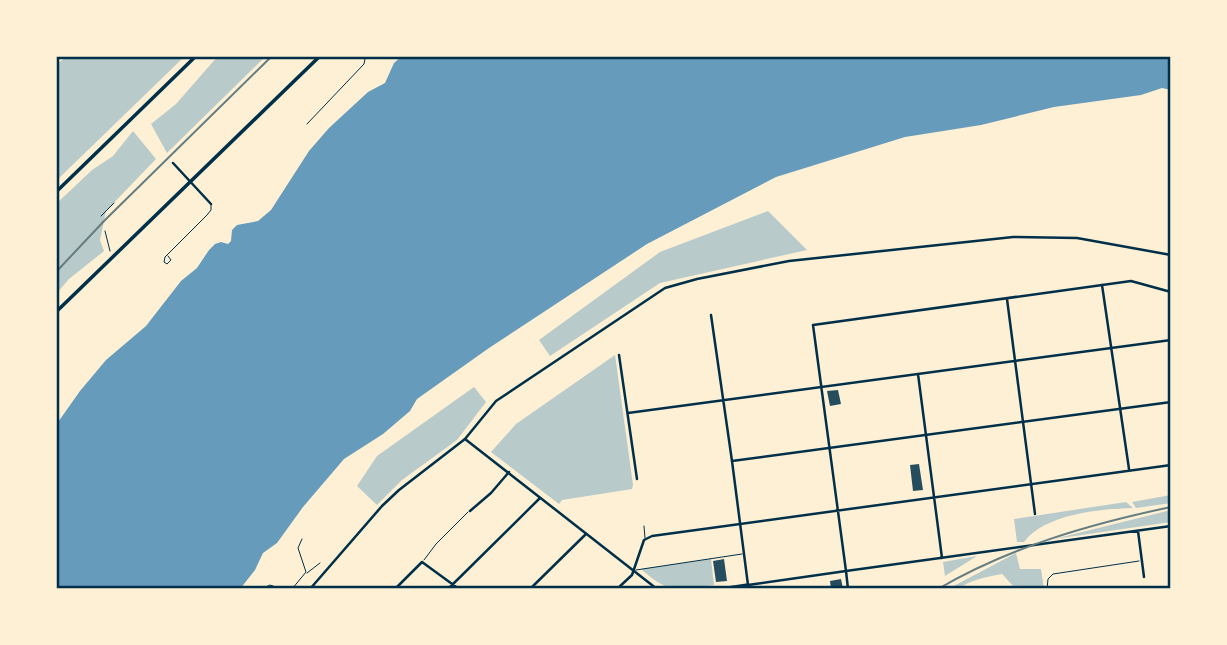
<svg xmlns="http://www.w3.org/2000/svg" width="1227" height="645" font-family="'Fira Sans Condensed',sans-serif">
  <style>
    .green { fill: #b9caca }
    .water { fill: #669bbc }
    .building { fill: #264d5e }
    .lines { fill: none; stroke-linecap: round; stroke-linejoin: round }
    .path { stroke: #003049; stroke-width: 1 }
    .service { stroke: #003049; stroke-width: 1 }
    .minor { stroke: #003049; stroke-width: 2.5 }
    .tertiary { stroke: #003049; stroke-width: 2.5 }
    .secondary { stroke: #003049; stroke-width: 3.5 }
    .primary { stroke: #003049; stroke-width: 3.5 }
    .trunk { stroke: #003049; stroke-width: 3.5 }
    .rail { stroke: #657d81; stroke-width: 2 }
    .neatline { fill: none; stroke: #003049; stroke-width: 2.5 }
  </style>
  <rect width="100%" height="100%" fill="#fdf0d5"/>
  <!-- green -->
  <path class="green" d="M67 56H185L56 181V65Z
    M218 56H266L167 153 151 124 176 104Z
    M133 131 156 159 106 211 100 240 104 251 69 279 56 294V204L92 170 113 156Z
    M768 211 807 250 660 283 550 356 539 340 660 252Z
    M615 355 633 485 632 489 562 500 559 504 491 452 516 424Z
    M474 387 486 402 457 440 402 480 377 505 357 486 377 456Z
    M1171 495V503L1136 508 1132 502Z
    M1126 502 1133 508C1099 509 1045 514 1024 542H1017L1014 519Z
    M1171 510V522L1054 539Z
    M1016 553 1020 569H1041L1044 589H1016L1002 574C987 577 971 579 959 589H948Z
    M977 556 945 576 943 562Z
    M711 559 714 585C678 590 670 595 641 569Z"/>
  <!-- water -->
  <path class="water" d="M402 56H1171V90L1162 88 1141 95 1054 107 981 125 905 137 776 177 647 244 489 348 417 399 410 411 383 434 344 459 303 507 277 543 263 553 255 570 240 589H56V425L80 391 106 360 146 326 181 281 197 268 209 250 215 244 221 242 228 244 231 241 232 230 237 225 258 221 271 210 309 151 329 128 368 92 385 83 394 63Z"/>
  <!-- building -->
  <path class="building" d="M838 390 841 404 830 406 827 391Z
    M919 464 923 490 913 491 910 465Z
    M724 559 727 581 716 582 713 561Z
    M841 579 843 589H831L830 581Z"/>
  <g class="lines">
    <!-- path -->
    <path class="path" d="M101 216 114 203
      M105 231 110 251
      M307 573 320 563
      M261 589 270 585 282 589
      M292 589 306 572 298 548 302 539"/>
    <!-- service -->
    <path class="service" d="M307 124 364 64 365 59
      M168 256 171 260 167 264 164 262 165 257 207 215 211 210V205
      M644 526 645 538
      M424 560 436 544 468 512
      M636 570 742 554
      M1047 589 1048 579 1053 574 1139 561"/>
    <!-- minor -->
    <path class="minor" d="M363 56 364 57
      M173 163 211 204
      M1102 285 1129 469
      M1171 292 1131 281 813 325 846 571 1171 526
      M1007 299 1035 514
      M711 315 732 461
      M619 355 637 479
      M918 374 942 558
      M628 413 1171 340
      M470 511 491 493 509 472
      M1138 531 1144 577
      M310 589 382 506 399 490 465 439 496 401 665 288 697 279 789 261 1013 237 1077 238 1171 255
      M395 589 422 562 459 589
      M448 589 540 498
      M530 589 586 534
      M617 589 632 575 644 540 652 536 1171 465
      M1156 589 1171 587"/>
    <!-- tertiary -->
    <path class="tertiary" d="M465 439 657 589
      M848 589 846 571 748 585 732 461 1171 402"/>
    <!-- secondary -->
    <path class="secondary" d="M721 589 748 585"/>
    <!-- primary -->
    <path class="primary" d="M56 312 320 56"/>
    <!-- trunk -->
    <path class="trunk" d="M56 192 196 56"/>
    <!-- rail -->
    <path class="rail" d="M56 272 105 220 272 56
      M938 589C1010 547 1090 524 1171 507"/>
  </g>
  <!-- border -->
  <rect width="1227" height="645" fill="none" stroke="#fdf0d5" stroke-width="116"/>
  <rect x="58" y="58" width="1111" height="529" class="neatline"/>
</svg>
